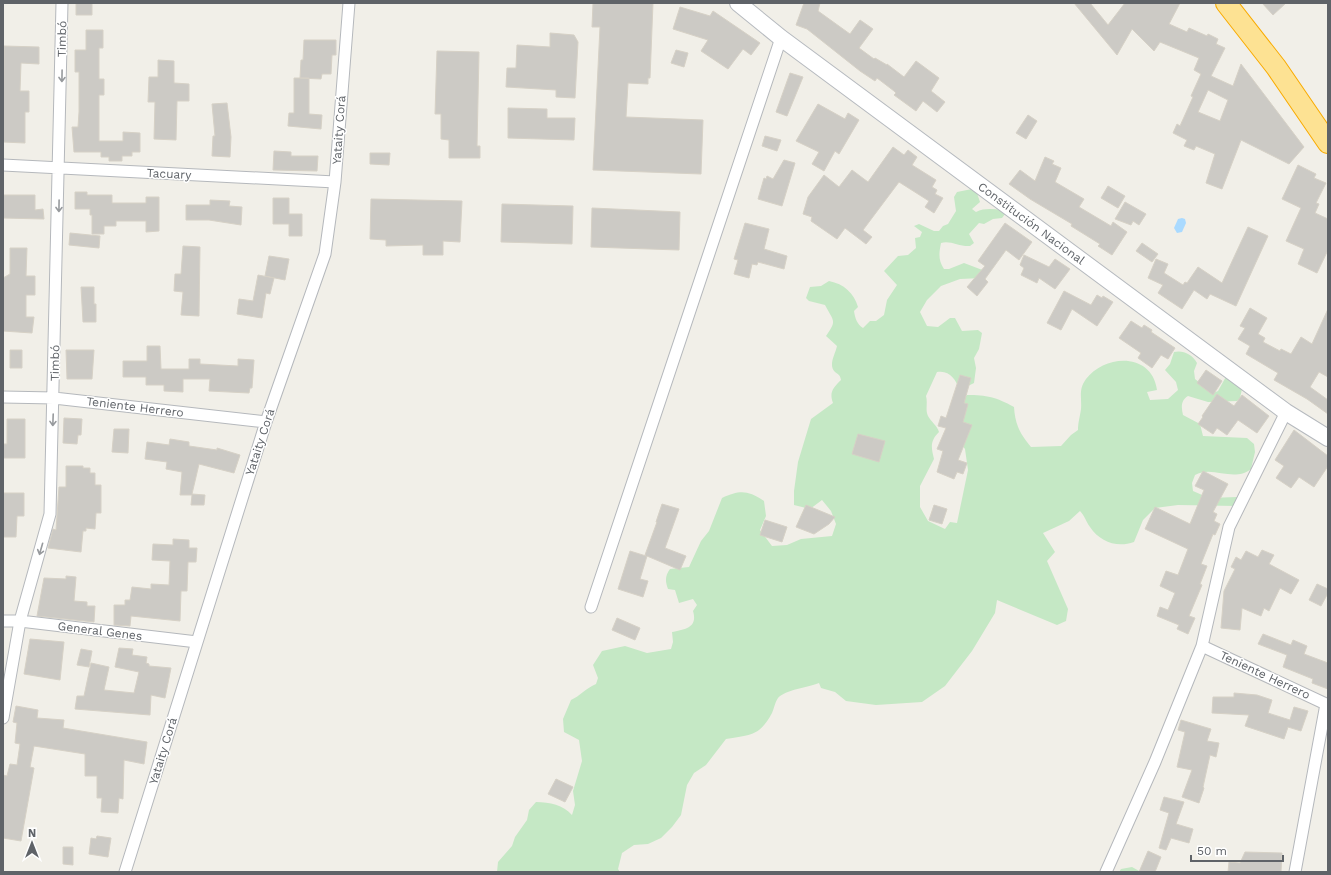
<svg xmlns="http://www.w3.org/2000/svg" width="1331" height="875" font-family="'Work Sans',sans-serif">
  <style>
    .green { fill: #c5e8c5 }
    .water { fill: #aadaff }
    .building { fill: #cccac5; stroke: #d6d1c6; fill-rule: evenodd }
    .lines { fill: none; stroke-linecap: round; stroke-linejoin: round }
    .street-casing { stroke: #b5b8bc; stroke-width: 13 }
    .secondary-casing { stroke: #b6babf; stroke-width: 18 }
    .highway-casing { stroke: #f9ab00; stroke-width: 22 }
    .street { stroke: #fff; stroke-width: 11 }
    .secondary { stroke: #fff; stroke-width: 16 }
    .highway { stroke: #fde293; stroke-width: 20 }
    .oneway { stroke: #979a9d }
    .labels { text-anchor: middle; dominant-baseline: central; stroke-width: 3; stroke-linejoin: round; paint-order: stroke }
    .street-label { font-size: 12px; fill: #5f6368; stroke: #fff }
  </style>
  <rect width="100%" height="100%" fill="#f1efe8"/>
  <!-- green -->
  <path class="green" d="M972 189 977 193 980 202 972 209 976 212C984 208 993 209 1002 210L1005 214 1002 218 993 219 984 224 979 223 969 234 974 243 970 246C960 247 950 240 941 243 939 253 938 260 944 269H949L964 263 985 271 982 278 960 279 941 286 927 300 920 312 927 326 938 327 950 318H955L962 331 978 330 982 333 979 349 974 358 976 368 974 383 960 390C955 379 950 370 937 372L926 396C928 403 925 410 928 416 931 422 937 425 939 432 930 441 931 447 934 459L920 486V507L928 521 945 529 950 522 957 523 968 470 965 449 956 437 957 407 967 395C987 395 996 397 1014 407 1015 424 1020 434 1031 447L1061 446 1071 435 1078 430C1078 422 1080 417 1081 409 1082 398 1078 390 1086 379 1105 354 1152 352 1157 390L1147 392 1150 400 1168 399 1178 390 1176 382 1165 370 1170 364 1174 352C1183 350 1192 354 1197 363L1194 371 1195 379 1213 393 1218 391 1227 375 1242 389 1240 398 1237 401 1208 402 1188 396C1181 400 1181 407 1183 415L1200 424 1203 436 1247 438 1254 444 1255 452 1251 469C1233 483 1213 465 1195 475L1192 483 1193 491 1209 498 1237 497 1236 506 1178 505 1155 508 1143 520 1134 542C1117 548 1100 542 1090 527 1086 522 1085 516 1080 511L1069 521 1043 533 1055 552 1047 561 1068 609 1066 621 1057 625 997 600 995 613 972 651 945 686 922 702 876 705 846 701 835 692 821 688 819 683C809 687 785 690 778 698 775 702 774 709 772 713 760 736 750 735 726 739L706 765 694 773 687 785 681 815 672 827 661 838 648 844 634 845 622 853 618 869 620 872H497L498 862 512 846 515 837 527 820 529 810 536 802C550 802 563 805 572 815L575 805 573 791 582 761 579 740 564 732 563 719 571 700C580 696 586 688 596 684L598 678 593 665 602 651 625 646 647 653 671 649 673 642 672 632C685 629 698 628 693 611L697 605 693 599 679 603 675 590 668 589C665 581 665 576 670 569L689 567 701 541 709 531 722 498C740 490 747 490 764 501L766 516 760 530 772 546 787 545 801 539 832 536 836 524 831 511 822 500 810 509 794 505V491L798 462 811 419 833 403C829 392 833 388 841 380 840 375 839 375 835 372 828 365 835 355 837 346L826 336C837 320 834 322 825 305L809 301 806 298 810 287 821 286 829 281C844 284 854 293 858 307L854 311C855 318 857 324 863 328L870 321H876L884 315 887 300 897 285 884 271 898 256 908 255 916 248 915 238 920 237 922 232 914 226 919 224 934 231H939L943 226 948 224 956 211 954 197 957 192Z
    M1132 867 1141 872H1119L1121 869Z"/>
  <!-- water -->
  <path class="water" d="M1182 218 1185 219 1186 223 1182 232 1177 233 1174 228 1178 219Z"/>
  <!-- building -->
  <path class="building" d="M76 3H92V15H76Z
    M593 3H653L650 78H648V84L628 83 626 117 703 120 701 174 593 170 600 27H592Z
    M804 3H820L818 11 850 34 860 20 873 29 859 48 874 59 875 58 887 65V64L904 77 916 61 939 78 931 91 945 102 937 112 923 101 916 111 894 95 896 93 894 91 877 78 875 81 860 71 807 29 796 25Z
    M1074 3H1090L1108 25 1125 3H1180L1169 24 1187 32 1189 28 1207 36 1208 34 1218 39 1216 44 1225 48 1211 76 1233 86 1241 64 1304 147 1289 164 1241 140 1222 189 1206 183 1215 154 1196 146 1194 150 1184 146 1187 140 1173 133 1177 124 1180 126 1193 97 1191 96 1201 74 1194 70 1199 58 1160 42 1154 51 1132 29 1117 55ZM1208 90 1228 100 1220 121 1198 112Z
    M1262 3H1286L1273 15Z
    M680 7 710 16 713 11 760 43 751 55 743 49 728 69 701 51 708 40 673 29Z
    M86 30H103V48H99V79H104V95H99V141H123V132L140 133V152H132V156H122V161H109V157H101V152H74L72 127H78L79 112V72H75V50H86Z
    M550 33 574 35 578 42 575 98 556 97V90L506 87 507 68H516L517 45 550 47Z
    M304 40H336V55H332L331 74H322L321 79 300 78 301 60H303Z
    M4 46 39 47V64L21 63 20 91H29V112H25V143L3 142Z
    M676 50 688 53 684 67 671 63Z
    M437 51 479 52 477 146H480V158H449V140L441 139V114H435Z
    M158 60 174 61V83L189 84V101H177L176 140 154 139 155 102H148L149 77H158Z
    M790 73 803 77 787 116 776 112Z
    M294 78H309V114L322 115 321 129 288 126 289 113H294Z
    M227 103 231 137 230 157 212 156 213 136H215L212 104Z
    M818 104 845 119 848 113 859 120 839 154 835 151 824 171 812 164 819 152 796 141Z
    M508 108 547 109V118H575L574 140 508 138Z
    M1028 115 1037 121 1026 139 1016 133Z
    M765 136 781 140 777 151 762 146Z
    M893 147 904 155 908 150 917 157 912 165 936 180 932 187 937 190 935 194 943 198 934 213 925 207 929 201 899 182 863 230 872 237 866 244 845 228 837 239 811 221 812 217 803 214 808 197 824 175 839 187 852 170 868 182Z
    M274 151 291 152V156H318L317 171 273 170Z
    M370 153H390L389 165 370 164Z
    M1045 157 1054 161 1052 164 1061 168 1055 182 1084 199 1079 207 1111 226 1113 222 1127 232 1112 255 1098 246 1100 244 1071 226 1072 224 1030 199 1009 184 1020 170 1035 181Z
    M784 160 795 163 782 206 758 199 764 178 766 179 767 176 773 179Z
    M1298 165 1316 174 1314 178 1326 183 1316 203 1319 204 1315 213 1328 219V250L1317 273 1298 264 1304 249 1286 241 1301 208 1282 199Z
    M1108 186 1125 196 1118 208 1101 198Z
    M75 192H87V195H112V203H146V197H159V231L146 232V221H116V226H104V234H92V215H90V209H75Z
    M3 195H35V210L43 209 44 219 3 218Z
    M273 198H289V214H302V236H289V224H273Z
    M371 199 462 201 460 242 443 241V255H423V245L386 246V240L370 239Z
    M210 200 230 201 229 206 242 207 241 225 209 220H186V205H210Z
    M1125 202 1146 214 1139 225 1133 221 1131 225 1115 219Z
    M502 204 573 206 572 244 501 242Z
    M592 208 680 212 679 250 591 247Z
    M745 223 769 229 764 249 787 256 784 269 758 262 757 265 752 264 749 278 734 274 738 260 734 259Z
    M1005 223 1032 242 1019 260 1006 250 985 279 988 282 977 296 967 287 985 266 978 261Z
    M1248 227 1268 236 1236 306 1210 294 1207 299 1194 290 1182 309 1158 293 1163 285 1148 278 1156 259 1168 264 1164 273 1183 285 1185 282 1187 283 1198 267 1222 283Z
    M70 233 100 236 99 248 69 245Z
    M1142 243 1158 254 1152 262 1136 251Z
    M183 246 200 247 199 316 181 315 183 292 174 291 175 274H181Z
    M10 248H27L26 276H35V295H26V317H34L32 333 3 331V278L10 274Z
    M1024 255 1049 267 1055 259 1070 269 1055 289 1039 278 1037 283 1021 275 1024 268 1020 265Z
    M269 256 289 259 285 280 265 276Z
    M258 275 274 278 270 294 266 293 262 318 237 314 239 299 253 301Z
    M81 287H94V304H96V322H83Z
    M1064 291 1091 305 1097 295 1102 298 1103 296 1113 302 1097 326 1072 309 1061 330 1047 323Z
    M1250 308 1267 318 1258 334 1265 338 1263 342 1280 351 1281 349 1291 354 1301 337 1312 344 1328 309V377L1319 372 1310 387 1328 400V414L1307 399 1274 380 1278 373 1246 354 1250 346 1238 339 1245 328 1240 326Z
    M1131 321 1142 328 1144 325 1152 330 1151 332 1175 348 1168 359 1161 355 1152 368 1138 358 1141 353 1119 338Z
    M147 346H160L161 369H189V359H200V364L238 366V359L254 360 252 388H250L249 393 209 391 210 379H183V392L164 391V385H146V377H123V361H147Z
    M10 350H22V368H10Z
    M66 350H94L92 379H67Z
    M1206 370 1222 381 1213 395 1197 383Z
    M960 375 971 378 964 403 968 404 963 422 972 425 958 460 967 463 963 474 957 472 954 479 937 472 943 451 937 449 946 428 938 426 941 416 946 418Z
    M1217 394 1234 406 1242 395 1269 416 1257 433 1238 420 1227 435 1217 428 1213 434 1198 424 1203 417 1202 416Z
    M64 418 82 419 81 435H78L77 444 63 443Z
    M7 419H25V458H3V444H7Z
    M114 429H129L128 453 112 452Z
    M1294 430 1328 456V466L1314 487 1299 477 1291 488 1276 478 1284 466 1275 460Z
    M858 434 885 441 879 462 852 454Z
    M170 439 189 442V446L217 450V448L240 455 234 473 199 464 192 494 205 495 204 505H191L192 495H180L182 472 166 469 167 462 145 459 147 442 169 445Z
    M66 466H83V468H90V473H95V485H101V513H96L95 529 86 528V531H83L81 552 48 548 53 529 56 530 59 487H66Z
    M1203 471 1228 484 1213 512 1217 514 1214 521 1220 524 1215 535 1213 534 1201 564 1207 566 1200 584 1202 585 1189 616 1195 618 1188 634 1177 629 1179 625 1157 616 1160 607 1168 610 1175 593 1160 586 1166 571 1178 575 1188 549 1145 529 1155 507 1190 524 1204 490 1195 486Z
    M3 493H24V516H17L16 537H3Z
    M662 504 679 509 665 548 686 556 680 570 647 556 640 579 648 581 643 597 618 589 630 551 646 556 645 555 657 522H656Z
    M806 505 835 517 829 524 814 534 796 527Z
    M934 505 947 509 942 524 929 520Z
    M765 520 787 527 782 542 760 535Z
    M173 539 189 540V548H197L196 562H188L187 591H181L180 621 131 616 130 626 114 625V605H125V600H130L132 587 151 589V584L169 585 170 561 152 560 153 544 173 545Z
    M1262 550 1274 555 1269 564 1299 580 1291 594 1280 588 1269 611 1264 608 1261 616 1242 608 1240 630 1221 628 1224 591 1235 569 1231 567 1236 557 1241 560 1246 551 1258 557Z
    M66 576 76 577 74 601 87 602V606H95L94 622 37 616 44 578 66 579Z
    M1317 584 1328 589V593L1321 606 1309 600Z
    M617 618 640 628 635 640 612 630Z
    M1263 634 1291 645 1293 640 1307 646 1304 654 1328 663V689L1312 683 1313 679 1283 667 1287 655 1258 644Z
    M30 639 64 642 60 680 24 674Z
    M119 648 133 649 132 655 147 657 146 663 149 664V666L171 668 165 698 151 695 150 715 75 709 77 696H84L91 663 109 667 104 690 134 693 139 672 115 667Z
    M81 649 92 651 89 667 77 665Z
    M1234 693 1257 695 1272 700 1268 713 1290 720 1294 707 1308 711 1301 731 1288 727 1284 739 1245 726 1249 715 1212 713 1213 697H1234Z
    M16 706 38 710 37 718 64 720 63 728 147 742 144 764 124 760 123 799 119 798 118 813 101 812 102 798H97V776H85V754L34 746 30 767 34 768 21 841 3 838V775L7 776 10 764 17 765 20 744 15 743 17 723 13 722Z
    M1181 720 1211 729 1207 741 1219 743 1216 757 1210 755 1203 787 1204 788 1199 803 1182 797 1192 770 1177 767 1185 732 1178 730Z
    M556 779 573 787 565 802 548 794Z
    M1164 797 1184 802 1176 824 1193 829 1189 843 1171 838 1166 850 1159 848 1169 813 1160 810Z
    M97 836 111 838 108 857 89 854 91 838 96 839Z
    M63 847H73V865L63 864Z
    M1148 851 1161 857 1155 872H1139Z
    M1245 852 1282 853 1281 872H1228L1229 862 1240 863Z"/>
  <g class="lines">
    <!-- street casing -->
    <g class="street-casing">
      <path id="street" d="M3 165 335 182
        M3 397 54 398 266 422
        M591 607 781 38
        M3 621H20L197 642
        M1202 646 1328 705
        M3 718 20 621 50 514 62 3
        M125 872 266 422 325 254 335 182 349 3
        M1106 872 1155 762 1202 646 1229 527 1286 412
        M1295 872 1326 704"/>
    </g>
    <!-- secondary casing -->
    <g class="secondary-casing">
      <g id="secondary">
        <path id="s1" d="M738 3 781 38 1286 412 1328 438"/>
      </g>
    </g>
    <!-- highway casing -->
    <g class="highway-casing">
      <path id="highway" d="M1226 3 1276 67 1328 143"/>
    </g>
    <!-- street -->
    <use href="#street" class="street"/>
    <!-- secondary -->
    <use href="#secondary" class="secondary"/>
    <!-- highway -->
    <use href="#highway" class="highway"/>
  </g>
  <!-- one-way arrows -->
  <defs><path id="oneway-shaft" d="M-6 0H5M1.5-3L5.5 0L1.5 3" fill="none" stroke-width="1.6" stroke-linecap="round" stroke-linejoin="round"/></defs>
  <g class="oneway">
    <use href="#oneway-shaft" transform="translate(62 76) rotate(91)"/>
    <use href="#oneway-shaft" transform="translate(59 206) rotate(91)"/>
    <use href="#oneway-shaft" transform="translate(53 420) rotate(92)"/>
    <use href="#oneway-shaft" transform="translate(41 549) rotate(106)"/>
  </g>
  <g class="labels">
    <!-- street labels -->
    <g class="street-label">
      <text transform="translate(62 39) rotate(-89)">Timbó</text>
      <text transform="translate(339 130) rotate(-86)">Yataity Corá</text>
      <text transform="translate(169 174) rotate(3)">Tacuary</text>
      <text stroke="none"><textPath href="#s1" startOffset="367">Constitución Nacional</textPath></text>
      <text transform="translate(55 363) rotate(-89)">Timbó</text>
      <text transform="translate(135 407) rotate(7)">Teniente Herrero</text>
      <text transform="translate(260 442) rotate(-72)">Yataity Corá</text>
      <text transform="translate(100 631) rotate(7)">General Genes</text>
      <text transform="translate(1265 675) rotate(25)">Teniente Herrero</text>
      <text transform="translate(163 751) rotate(-73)">Yataity Corá</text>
    </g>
  </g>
  <!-- border -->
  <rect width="1331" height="875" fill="none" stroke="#5f6368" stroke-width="8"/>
  <!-- north arrow -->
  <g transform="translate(32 843)" stroke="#ffffff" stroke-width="3" paint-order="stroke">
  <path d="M0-3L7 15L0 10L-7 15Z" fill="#5f6368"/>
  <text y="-6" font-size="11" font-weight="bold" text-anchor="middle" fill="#5f6368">N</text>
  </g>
  <!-- scale -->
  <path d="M1191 855v6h92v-6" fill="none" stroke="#5f6368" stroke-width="2"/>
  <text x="1197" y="855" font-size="12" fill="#5f6368" stroke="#ffffff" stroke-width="3" paint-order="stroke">50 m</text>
</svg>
